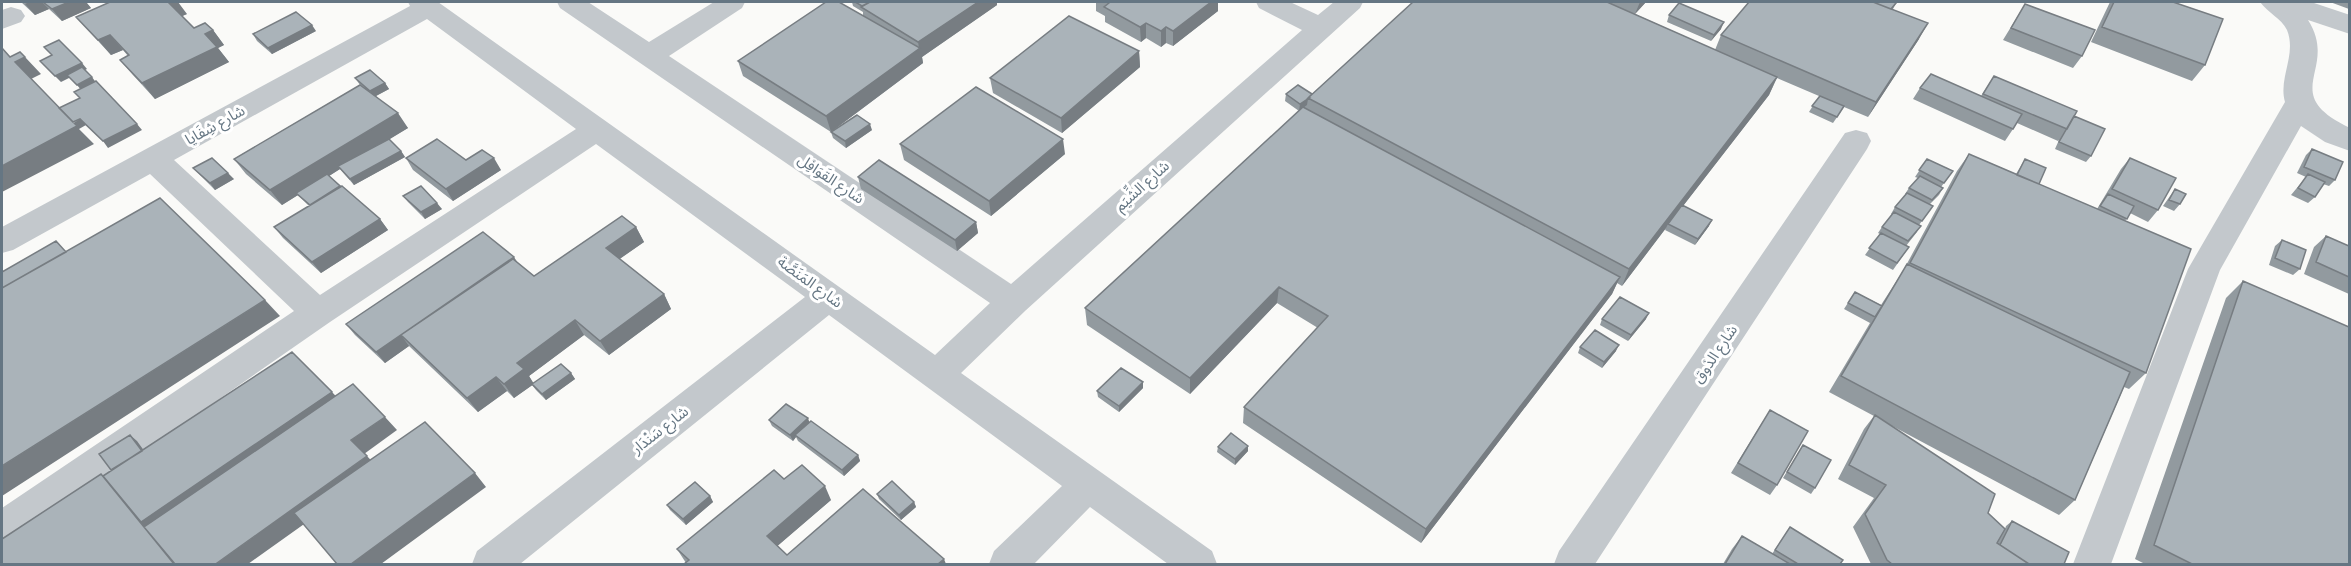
<svg xmlns="http://www.w3.org/2000/svg" width="2351" height="566" font-family="Figtree,'Noto Sans Arabic',sans-serif">
  <style>
    .lines { fill: none; stroke-linecap: round; stroke-linejoin: round }
    .minor { fill: #c3c8cc; fill-rule: evenodd }
    .wall { fill: #929a9f }
    .shaded-wall { fill: #777d82 }
    .building { fill: #aab3b9; stroke: #777d82; stroke-width: 1.5 }
    .labels { text-anchor: middle; dominant-baseline: central; stroke-width: 6; stroke-linejoin: round; paint-order: stroke }
    .street-label { font-size: 15px; fill: #657683; stroke: #fff }
  </style>
  <rect width="100%" height="100%" fill="#fafaf8"/>
  <g class="lines">
    <!-- minor -->
    <path class="minor" d="M408 2H438L935 355 990 303 560 8 557 2H588L649 42 714 2H745L742 8 669 56 1011 284 1302 30 1259 8 1256 2H1290L1318 15 1334 2H1363L1360 8 1025 311 961 373 1212 551 1217 564H1168L1090 507 1034 564H989L994 551 1062 486 829 315 520 564H472L477 551 805 297 596 144 330 322 15 541 2 546V508L294 311 150 174 13 250 2 253V227L410 6ZM427 19 576 129 320 295 174 160Z
      M2260 2H2311L2350 15V34L2308 20C2340 70 2276 93 2350 128V151L2325 142 2301 126 2220 270 2111 564H2073L2188 269 2285 102C2278 78 2297 55 2287 30 2281 18 2268 13 2260 2Z
      M11 7 21 10 25 16 21 22 2 29V10Z
      M1856 130 1867 133 1871 141 1867 149 1595 564H1554L1559 551 1845 133Z"/>
  </g>
  <!-- wall -->
  <path class="wall" d="M21 2H86L91 8 62 21 49 9 35 15Z
    M852 2H997V5L922 57 923 63 831 132 743 76 738 61 863 15V12L853 6Z
    M1096 2H1218V11L1173 46 1166 43 1161 47 1146 38 1141 42 1105 22V16L1096 11Z
    M1413 2H1646L1635 14 1715 50 1721 35 1896 3 1893 9 1919 39 1868 117 1844 107 1833 123 1809 112 1819 96 1777 78 1769 95 1683 206 1709 226 1695 245 1665 230 1666 228 1622 286 1617 283 1612 294 1421 543 1243 423 1244 407 1318 328 1277 303 1190 394 1087 325 1085 308 1299 111 1285 101 1286 94H1312Z
    M2110 2H2173L2205 65 2192 81 2091 42Z
    M2330 2H2349V9Z
    M2025 4 2082 56 2073 68 2003 40Z
    M187 14 182 16 194 28 213 30 224 45 218 48 229 62 155 99 133 75 120 60 128 56 123 50 111 55 76 17Z
    M1669 15 1721 29 1711 41 1667 22Z
    M316 31 272 54 257 41 253 34Z
    M1139 51 1140 67 1062 133 993 93 990 78Z
    M1994 76 2074 116 2091 156 2086 162 2055 149 2059 140 2058 141 2017 123 2005 141 1913 99 1920 88 1981 96Z
    M355 78 385 83 389 89 376 96 408 128 389 139 401 151 405 157 354 185 340 169 329 176 380 219 388 230 321 273 283 238 274 227 309 206 298 195 282 205 246 174 234 159 360 85Z
    M872 130 846 148 833 138 831 132Z
    M900 144 1065 154 991 216 904 160Z
    M2312 149 2335 180 2329 186 2323 184 2315 197 2308 203 2291 195 2306 177 2297 173 2306 155Z
    M1969 154 2016 174 2025 159 2039 184 2097 209 2121 169 2130 158 2158 210 2148 222 2130 213 2125 221 2146 373 2129 389 2124 387 2075 500 2059 515 1881 420 1988 513 2005 529 2006 526 2012 521 2064 564H1871L1853 527 1874 498 1838 479 1864 429 1874 416 1829 392 1870 323 1844 309 1855 292 1881 305 1903 271 1957 171Z
    M406 158 466 160 501 170 453 201 413 170Z
    M1927 159 1953 171 1941 187 1943 188 1939 195 1930 204 1933 206 1919 225 1917 232 1906 246 1909 247 1893 270 1865 255 1880 234 1878 233 1882 227 1892 214H1891L1895 207 1906 195 1905 194 1909 188 1918 178 1915 177Z
    M193 168 234 179 215 190Z
    M858 177 976 222 978 233 957 251 861 189Z
    M2175 189 2180 204 2174 211 2163 206 2170 196Z
    M403 196 442 209 425 219 408 202Z
    M636 227 644 242 619 259 664 294 671 309 609 355 584 335 529 376 533 383 571 373 575 379 546 400 536 390 532 385 514 398 507 391 478 412 409 346 385 363 355 335 346 324 517 262 534 276Z
    M2326 236 2349 246V294L2304 274 2314 247Z
    M2282 240 2300 269 2293 275 2269 265 2275 246Z
    M2243 281 2349 564H2145L2135 559 2226 298Z
    M1602 319H1646L1628 341 1600 325Z
    M1580 347 1616 351 1602 368 1578 353Z
    M1143 388 1119 412 1098 397 1097 391Z
    M769 420 809 422 858 455 860 461 844 476 798 441 796 437 793 441 772 426Z
    M1763 421 1777 485 1770 495 1731 473Z
    M1803 445 1815 488 1811 494 1783 478Z
    M1248 446V451L1235 465 1217 452 1218 447Z
    M784 479 831 500 777 546 787 555 944 559 686 563 677 549Z
    M877 494 914 502 916 507 901 520 879 499Z
    M710 496 713 502 686 525 670 510 667 505Z
    M1790 527 1840 564H1723L1732 549 1742 536 1772 554Z"/>
  <!-- shaded-wall -->
  <path class="shaded-wall" d="M29 2H42L49 9 35 15 25 4Z
    M69 2H86L91 8 62 21 52 9Z
    M168 2H178L187 14 180 17Z
    M978 2H997V5L922 57 923 63 831 132 826 116 919 48 918 42Z
    M1211 2H1218V11L1173 46V31Z
    M1640 2H1646L1635 14Z
    M1724 22 1721 29 1711 41 1714 35Z
    M1146 23V38L1141 42 1140 27Z
    M1928 23 1919 39 1868 117 1876 102Z
    M312 25 316 31 272 54 268 48Z
    M1166 27V43L1161 47V31Z
    M213 30 224 45 218 48 229 62 155 99 142 83 205 34Z
    M110 35 123 50 111 55 98 40Z
    M1139 51 1140 67 1062 133 1061 118Z
    M25 57 41 74 31 79 15 62Z
    M82 63 87 69 61 82 55 76Z
    M92 77 97 84 82 91 77 85Z
    M1777 77 1769 95 1669 224H1668L1666 228 1622 286 1629 269Z
    M385 83 389 89 374 97 370 91Z
    M1308 99 1307 105 1299 111 1300 104Z
    M398 113 408 128 341 169 338 166 340 169 299 195 296 193 298 195 282 205 270 190Z
    M80 119 86 125 79 129 94 144 2 192V166Z
    M137 124 142 130 108 148 103 141Z
    M870 124 872 130 846 148 845 141Z
    M1063 139 1065 154 991 216 989 201Z
    M401 151 405 157 354 185 350 179Z
    M494 158 501 170 453 201 446 189Z
    M228 173 234 179 215 190 210 183Z
    M437 203 442 209 425 219 421 212Z
    M380 219 388 230 321 273 312 262Z
    M1712 220 1709 226 1695 245 1698 239Z
    M976 222 978 233 957 251 955 240Z
    M636 227 644 242 614 263 606 248Z
    M514 257 521 268 401 335 409 346 385 363 376 352Z
    M1620 277 1612 294 1421 543 1426 529Z
    M1279 287 1277 303 1190 394V378Z
    M664 294 671 309 609 355 600 341Z
    M265 300 280 316 2 496V466Z
    M1649 313 1646 319 1628 341 1631 335Z
    M575 320 584 335 529 376 534 384 514 398 504 384 517 363Z
    M1619 345 1616 351 1602 368 1604 362Z
    M571 373 575 379 546 400 542 394Z
    M496 377 507 391 478 412 467 398Z
    M1143 382V388L1119 412V406Z
    M332 392 345 406 174 564 101 474 121 489Z
    M385 417 397 430 364 454 351 440Z
    M808 418 810 424 795 435 796 437 793 441 790 435Z
    M130 435 137 441 153 463 123 482Z
    M1248 446V451L1235 465V459Z
    M858 455 860 461 844 476 842 470Z
    M367 456 380 470 248 564H218L217 563Z
    M475 473 486 487 381 564H351Z
    M825 486 831 500 774 549 767 536Z
    M710 496 713 502 686 525 683 519Z
    M914 502 916 507 901 520 899 515Z
    M944 559 946 564H938Z"/>
  <!-- building -->
  <path class="building" d="M43 2H69L52 9Z
    M110 2H169H168L194 28 205 23 213 30 205 34 217 47 142 83 120 60 129 55 110 35 98 40 76 17Z
    M826 2H839L920 48 826 116 738 61Z
    M855 2H870L862 6Z
    M870 2H978L918 42 861 7Z
    M1107 2H1211L1173 31 1166 27 1161 31 1146 23 1140 27 1104 7 1109 3Z
    M1413 2H1607L1777 77 1629 269 1308 98Z
    M1749 2H1873L1928 23 1876 102 1721 35Z
    M1873 2H1893L1896 3 1891 9Z
    M2114 2H2173L2223 19 2205 65 2102 27Z
    M1679 3 1724 22 1714 35 1669 15Z
    M2025 4 2095 30 2082 56 2011 28Z
    M296 12 312 25 268 48 253 34Z
    M1069 16 1139 51 1061 118 990 78Z
    M59 40 82 63 55 76 40 61 52 55 44 47Z
    M2 48 10 57 20 52 25 57 15 62 77 126 2 166Z
    M82 67 92 77 77 85 67 75Z
    M370 70 385 83 370 91 355 78Z
    M1931 74 2022 114 2013 129 1920 88Z
    M1994 76 2077 111 2067 129 1983 94Z
    M96 81 137 124 103 141 80 119 73 122 59 108 80 98 74 92Z
    M360 85 398 113 270 190 234 159Z
    M1298 85 1312 94 1308 98H1309L1300 104 1286 94Z
    M976 87 1063 139 989 201 900 144Z
    M1820 96 1844 106 1837 117 1812 106Z
    M1303 107 1620 277 1426 529 1244 407 1328 316 1279 287 1190 378 1085 308Z
    M857 115 870 124 845 141 831 132Z
    M2074 116 2105 129 2091 156 2059 142Z
    M389 139 401 151 350 179 338 166Z
    M437 139 466 160 482 150 494 158 446 189 406 158Z
    M2312 149 2343 162 2335 180 2304 167Z
    M1969 154 2191 249 2146 373 1910 263Z
    M212 158 228 173 210 183 193 168Z
    M2130 158 2176 178 2158 210 2112 189Z
    M1927 159 1953 171 1944 183 1919 170Z
    M2025 159 2046 168 2039 184 2017 175Z
    M879 160 976 222 955 240 858 177Z
    M327 174 340 186 310 205 296 193Z
    M2308 174 2325 182 2315 197 2298 188Z
    M1920 176 1943 188 1932 200 1909 188Z
    M342 186 380 219 312 262 274 227Z
    M421 186 437 203 421 212 403 196Z
    M2175 189 2186 194 2180 204 2169 200Z
    M1907 193 1933 206 1922 221 1895 207Z
    M2108 194 2134 206 2127 219 2100 206Z
    M160 198 265 300 2 466V288Z
    M1682 205 1712 220 1698 239 1668 224Z
    M1894 212 1921 226 1908 241 1882 227Z
    M622 216 636 227 606 248 664 294 600 341 575 320 517 363 524 369 504 384 496 377 467 398 401 335 513 259 534 276Z
    M483 232 514 257 376 352 346 324Z
    M1881 233 1909 247 1897 263 1869 248Z
    M2326 236 2349 246V277L2316 262Z
    M2282 240 2306 250 2300 269 2275 258Z
    M56 241 66 252 2 288V272Z
    M1907 264 2130 372 2075 500 1841 376Z
    M2243 281 2349 327V564H2192L2154 545Z
    M1855 292 1882 306 1875 317 1848 303Z
    M1620 297 1649 313 1631 335 1602 319Z
    M1595 330 1619 345 1604 362 1580 347Z
    M292 352 332 392 141 522 103 476Z
    M561 364 571 373 542 394 532 384Z
    M1121 368 1143 382 1119 406 1097 391Z
    M353 384 385 417 351 440 367 456 217 563 218 564H175L144 527Z
    M786 404 808 418 790 435 769 420Z
    M1770 410 1808 431 1777 485 1738 463Z
    M1875 415 1995 494 1988 513 2005 529 1997 543 2029 564H1892L1887 560 1865 514 1886 485 1849 465Z
    M811 421 858 455 842 470 795 435Z
    M425 422 475 473 351 564H337L294 513Z
    M1231 433 1248 446 1235 459 1218 447Z
    M130 435 142 451 111 470 99 454Z
    M1803 445 1831 460 1815 488 1787 472Z
    M802 465 825 486 767 536 787 555 863 489 944 559 938 564H684L689 560 677 549 774 470 784 479Z
    M101 474 174 564H2V539Z
    M892 481 914 502 899 515 877 494Z
    M695 482 710 496 683 519 667 505Z
    M2012 521 2069 552 2064 564H2029L2000 545Z
    M1790 527 1843 560 1840 564H1798L1775 550Z
    M1742 536 1790 564H1725Z"/>
  <g class="labels">
    <!-- street labels -->
    <g class="street-label">
      <text transform="translate(215 125) rotate(-29)">شارع شِفَايا</text>
      <text transform="translate(831 179) rotate(34)">شارع القَوَافِل</text>
      <text transform="translate(1142 186) rotate(-42)">شارع الشِّيَم</text>
      <text transform="translate(810 282) rotate(36)">شارع المَنَصَّة</text>
      <text transform="translate(1715 354) rotate(-56)">شارع الذوق</text>
      <text transform="translate(660 430) rotate(-38)">شارع سَنْدَار</text>
    </g>
  </g>
  <!-- border -->
  <rect width="2351" height="566" fill="none" stroke="#657683" stroke-width="6"/>
</svg>
